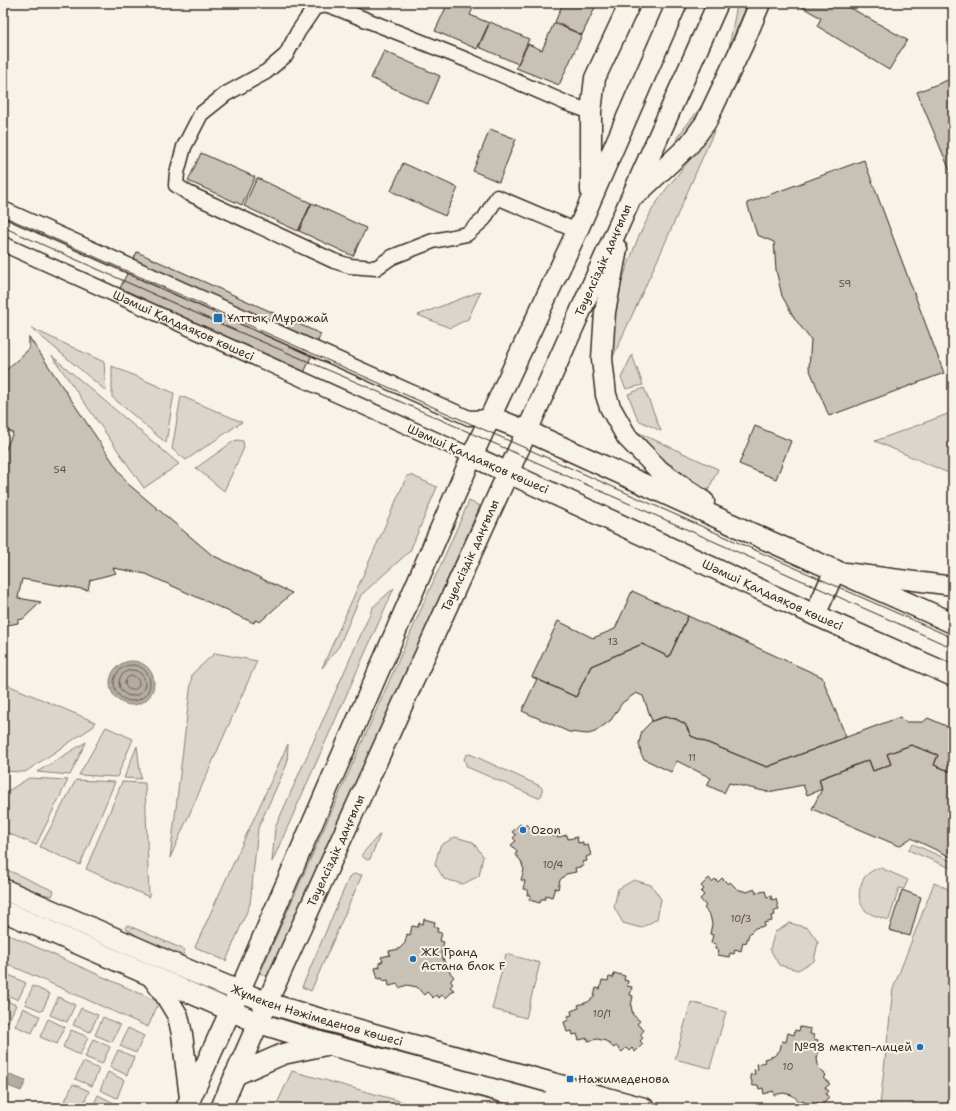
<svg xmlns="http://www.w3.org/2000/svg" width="956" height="1111" font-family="'Shantell Sans',sans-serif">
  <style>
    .green { fill: #dbd6cb; stroke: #8b8074 }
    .water { fill: #b4aca0; stroke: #84786c }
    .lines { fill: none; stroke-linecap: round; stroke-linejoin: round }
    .shore { stroke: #6b5e52; stroke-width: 1 }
    .building { fill: #c8c1b6; stroke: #3b2a1e }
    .minor-casing { stroke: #3b2a1e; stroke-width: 17 }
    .tertiary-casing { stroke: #3b2a1e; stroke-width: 21 }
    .secondary-casing { stroke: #3b2a1e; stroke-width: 23 }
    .minor { stroke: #f7f3e8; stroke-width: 14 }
    .tertiary { stroke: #f7f3e8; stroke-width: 18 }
    .secondary { stroke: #f7f3e8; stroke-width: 20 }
    .tram { stroke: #3b2a1e; stroke-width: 1 }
    .poi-dot { fill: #1f6fb2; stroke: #f7f3e8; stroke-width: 1.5 }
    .labels { text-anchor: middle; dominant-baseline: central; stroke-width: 4; stroke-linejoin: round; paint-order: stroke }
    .number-label { font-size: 10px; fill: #5e5044 }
    .street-label { font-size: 12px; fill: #3b2a1e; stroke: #f7f3e8 }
    .poi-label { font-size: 12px; fill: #3b2a1e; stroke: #f7f3e8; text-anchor: start }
  </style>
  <rect width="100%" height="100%" fill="#f7f3e8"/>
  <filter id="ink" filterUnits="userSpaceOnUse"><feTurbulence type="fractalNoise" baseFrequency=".025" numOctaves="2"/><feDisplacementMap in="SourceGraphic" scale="8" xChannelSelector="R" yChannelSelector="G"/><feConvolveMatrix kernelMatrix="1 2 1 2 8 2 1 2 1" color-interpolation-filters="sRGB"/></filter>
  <g filter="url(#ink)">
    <!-- green -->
    <path class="green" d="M738 3H748L729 47 737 5Z
      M704 103 693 125 670 154 678 136Z
      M718 112 722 113 662 250 606 372V350L620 286 638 238 653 208 667 188 707 138Z
      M481 291 468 319 450 328 418 315Z
      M31 328 104 362 106 391Z
      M632 355 643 385 626 389 621 378Z
      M52 356 179 464 144 488Z
      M112 366 174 393 166 443 112 397Z
      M644 388 661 431 638 420 628 394Z
      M181 396 242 422 186 460 172 449Z
      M953 412V475L875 441Z
      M633 430 718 469 707 493 693 484 660 458Z
      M238 440 243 441 244 448 224 491 196 468 234 441Z
      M411 475 437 487 410 551 361 595 339 646 322 668 407 476Z
      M469 501 480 506 271 978 260 973Z
      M394 588 272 862 275 828 373 607Z
      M215 653 257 661 170 858 192 674Z
      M3 683 95 722 94 726 25 772 3 771Z
      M106 727 133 739 117 777 79 775Z
      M86 742 70 775 37 772Z
      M288 744 287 764 258 828 250 904 226 961 195 947Z
      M137 746 141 779 124 778Z
      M470 754 540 786 542 788V795L540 797H536L467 767 464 759 466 755Z
      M29 778 68 780 36 845 3 831V794Z
      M76 780 115 782 80 865 40 847Z
      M122 782 145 783 149 897 86 869Z
      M379 835H380L370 859 367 860 362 856V854Z
      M455 837 473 842 483 856 479 876 463 884 444 879 435 864 440 846Z
      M913 844 953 862V869L908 850Z
      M3 868 54 891 52 896 19 889 3 882Z
      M877 868H881L908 880 904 889 899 888 889 920C882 918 870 915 865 910 857 901 858 888 864 878 867 873 873 871 877 868Z
      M355 874 362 875 311 991 302 987 348 880 350 876Z
      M634 880 651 885 661 899 657 919 641 928 623 923 614 907 618 889Z
      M934 883 953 891V1098L950 1108H891L880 1105 893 989Z
      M790 923 808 928 818 942 814 961 798 970 779 965 770 949 775 932Z
      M127 925 185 950 181 959 157 949 125 928Z
      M3 932 159 1002 148 1027 3 962Z
      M506 954 540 963 526 1018 492 1009Z
      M9 975 26 983 18 1000 3 993V989Z
      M33 986 50 994 42 1011 25 1004Z
      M58 997 75 1005 67 1022 50 1015Z
      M3 999 16 1005 8 1022 3 1020Z
      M691 1002 726 1012 710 1068 675 1059Z
      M23 1008 40 1016 32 1033 15 1026Z
      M81 1008 98 1015 90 1032 73 1025Z
      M103 1017 120 1025 112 1042 95 1035Z
      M48 1019 65 1027 57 1044 40 1037Z
      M128 1028 144 1036 136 1053 120 1046Z
      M71 1030 88 1037 80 1055 63 1047Z
      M93 1039 110 1047 102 1064 85 1057Z
      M118 1050 134 1057 127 1075 110 1067Z
      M83 1062 99 1069 92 1086 75 1079Z
      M292 1071 425 1108H275Z
      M108 1072 124 1080 117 1098 100 1090Z
      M73 1084 89 1091 82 1108 65 1101Z
      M98 1095 114 1103 112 1108H92Z"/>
    <!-- water -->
    <path class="water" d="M110 683a22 22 0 1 1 44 0a22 22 0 1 1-44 0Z
      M5 1073 26 1081 21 1091 3 1084V1078Z"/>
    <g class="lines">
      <!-- shore -->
      <path class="shore" d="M114 683a18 18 0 1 1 36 0a18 18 0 1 1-36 0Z
        M119 683a13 13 0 1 1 26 0a13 13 0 1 1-26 0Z
        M125 683a7 7 0 1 1 14 0a7 7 0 1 1-14 0Z"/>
    </g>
    <!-- building -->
    <path class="building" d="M448 3H475L470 15 489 23 477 49 435 31Z
      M563 3H597L582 35 555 22Z
      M804 3H842L907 40 889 70 817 26 821 18 802 7Z
      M490 22 529 39 518 64 479 47Z
      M554 23 582 35 559 85 516 68 528 44 542 50Z
      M384 51 440 76 428 104 371 78Z
      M948 80 953 91V178L917 92Z
      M490 129 516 139 499 182 473 171Z
      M201 153 255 177 242 205 188 181Z
      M864 160 944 373 829 416 809 368 811 340 795 319 782 296 776 270 774 242 757 235 747 203Z
      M403 163 458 188 445 216 391 191Z
      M257 178 311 203 298 231 244 206Z
      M312 203 366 228 353 256 299 231Z
      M137 252 321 334 300 382 115 299Z
      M29 337 127 483 212 555 292 593 260 622 255 620 254 623 146 574 113 568 116 573 90 580 88 590 22 579 18 598 41 602 23 619 18 620V623L3 626V455L13 433 3 428V373L29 349Z
      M755 426 791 441 776 479 739 464Z
      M632 591 688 616 669 657 642 644 591 666 576 697 532 677 558 621 593 638 615 629Z
      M688 616 822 677 846 737 767 767 691 736 685 724 676 719 664 717 652 721 643 696 636 693 622 703 611 720 595 732 588 734 569 732 522 711 537 679 576 697 591 666 642 644 669 657Z
      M664 717 676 719 685 724 691 736 767 767 900 717 905 722H923L928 718 953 729V770L952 772 934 765 938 755 911 745 887 754 891 764 873 771 869 760 819 779 822 789 807 795 803 785 768 792 729 783 724 793 707 785 711 778 677 761 671 772 644 759 641 754 639 743 642 731 652 721Z
      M911 745 938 755 934 765 952 772 953 770V858L911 838 899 846 812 809 822 789 819 779 869 760 873 771 891 764 887 754Z
      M520 824 524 827 527 824 530 828 534 824 539 830 542 828 549 835 558 837 567 835 568 839 577 837 578 843 583 842V846L588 845 591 855 586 857 587 861 582 862 584 866 575 868 576 872 566 874 560 880 558 889 555 888 552 897 546 895 545 899H541L540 903 529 900 531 895H527L528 890 523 889 525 881 521 880 524 870 521 861 515 854 518 852 511 845 516 841 513 838 516 835 512 832Z
      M709 878 712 882 715 879 718 882 722 878 728 884 730 882 737 889 747 892 755 889 756 893 765 891 767 897 771 896 772 900 776 899 779 910 774 911 775 915 771 916 772 921 764 923 765 926 755 928 749 934 746 943 743 942 741 951 735 949 734 954 730 953 729 957 718 955 719 950 715 949 716 944 711 943 713 935 710 934 712 924 710 915 704 908 706 906 700 899 704 895 701 892 704 889 701 886Z
      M902 890 921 897 910 936 889 930Z
      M424 919 435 922 434 927 438 928 437 932 442 933 440 941 444 942 441 952 444 961 450 968 448 970 454 977 450 981 453 984 450 987 454 990 446 998 442 995 439 998 436 995 433 998 427 992 424 995 417 987 407 985 399 988 398 984 389 986 388 980 383 981 382 978 378 979 375 968 380 967 379 963 383 961 381 957 390 955 389 951 399 949 405 943 407 934 410 935 412 926 418 927 419 923 423 924Z
      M614 973 625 976 624 980 628 981 627 986 632 987 630 995 633 996 631 1006 633 1015 640 1021 637 1024 644 1030 640 1035 643 1038 640 1041 643 1044 635 1052 632 1048 629 1051 626 1048 622 1052 616 1046 614 1048 606 1041 597 1039 588 1041V1038L579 1040 577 1034 573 1035 572 1031 567 1032 564 1022 569 1020 568 1016 572 1015 571 1011 579 1008 578 1005 588 1002 594 997 596 988 600 989 602 980 608 981 609 977 613 978Z
      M800 1027 811 1029 810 1034 814 1035 813 1039 818 1040 816 1048 819 1049 817 1059 819 1069 826 1075 823 1078 830 1084 825 1088 829 1091 826 1094 829 1098 821 1106 818 1102 815 1105 812 1102 808 1105 802 1100 800 1102 792 1095 783 1093 774 1095 773 1091 764 1094 763 1088 759 1089 758 1085 753 1086 750 1075 755 1074 754 1070 758 1069 757 1064 765 1062 764 1059 774 1056 780 1050 782 1041 786 1042 788 1033 794 1035 795 1030 799 1031Z"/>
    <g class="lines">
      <!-- minor casing -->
      <g class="minor-casing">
        <g id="minor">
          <path d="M3 209 469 418 491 417"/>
          <path d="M577 231 497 197 484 219 467 234 433 241 392 257 376 268 350 266 334 261 188 193 176 185 177 173 184 147 201 114 226 94 266 72 286 55 298 32 315 7 328 5 339 9 467 60 566 103 591 112"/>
          <path id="s1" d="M3 244 472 456"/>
        </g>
      </g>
      <!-- tertiary casing -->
      <g class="tertiary-casing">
        <path id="tertiary" d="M845 572 953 586"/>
      </g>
      <!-- secondary casing -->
      <g class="secondary-casing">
        <g id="secondary">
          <path d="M591 191V112L595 78 630 3"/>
          <path d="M637 194 689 145 706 122 743 44 760 3"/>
          <path d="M617 249 605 312 602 359 606 395 610 407 627 437 660 471 704 502"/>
          <path d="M491 417 527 431 751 533 953 623"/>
          <path id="s2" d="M472 456 815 615 953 676"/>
          <path d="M815 615 835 570"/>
          <path id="s3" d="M3 889 181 967 268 1003 314 1017 406 1043 644 1108"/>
          <path d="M3 911 259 1023 330 1045 562 1108"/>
          <path d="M152 977 166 996 178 1016 182 1034 190 1098"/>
          <path d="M235 1075 283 1054 326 1045"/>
          <path d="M550 1101 586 1108"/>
          <path d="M186 1108 240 990 472 456 579 227 677 3"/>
          <path id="s4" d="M221 1108 274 987 527 431 718 3"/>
        </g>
      </g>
      <!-- minor -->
      <use href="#minor" class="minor"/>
      <!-- tertiary -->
      <use href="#tertiary" class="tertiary"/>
      <!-- secondary -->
      <use href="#secondary" class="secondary"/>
      <!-- tram -->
      <path class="tram" d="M3 216 953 638
        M3 227 216 322 363 385 953 648"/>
    </g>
  </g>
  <!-- markers -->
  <g class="poi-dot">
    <rect x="213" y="313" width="10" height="10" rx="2"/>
    <circle cx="523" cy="830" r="4"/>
    <circle cx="413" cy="959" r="4"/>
    <circle cx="920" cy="1047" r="4"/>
    <rect x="566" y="1075" width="8" height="8" rx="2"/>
  </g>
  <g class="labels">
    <!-- number labels -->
    <g class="number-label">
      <text x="845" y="283">59</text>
      <text x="60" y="469">54</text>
      <text x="613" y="641">13</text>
      <text x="692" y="757">11</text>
      <text x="553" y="864">10/4</text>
      <text x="741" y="918">10/3</text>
      <text x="602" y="1013">10/1</text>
      <text x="788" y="1066">10</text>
    </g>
    <!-- street labels -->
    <g class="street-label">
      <text stroke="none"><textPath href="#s4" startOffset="930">Тәуелсіздік даңғылы</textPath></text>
      <text stroke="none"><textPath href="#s1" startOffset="198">Шәмші Қалдаяқов көшесі</textPath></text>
      <text transform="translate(478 459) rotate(24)">Шәмші Қалдаяқов көшесі</text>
      <text stroke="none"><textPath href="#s4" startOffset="606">Тәуелсіздік даңғылы</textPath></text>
      <text stroke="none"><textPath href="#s2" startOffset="331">Шәмші Қалдаяқов көшесі</textPath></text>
      <text stroke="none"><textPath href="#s4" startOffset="282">Тәуелсіздік даңғылы</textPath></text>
      <text stroke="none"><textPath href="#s3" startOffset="339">Жұмекен Нәжімеденов көшесі</textPath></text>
    </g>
    <!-- poi labels -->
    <g class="poi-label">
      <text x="227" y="318">Ұлттық Мұражай</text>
      <text x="531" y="830">Ozon</text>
      <text x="421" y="952">ЖК Гранд<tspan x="421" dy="14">Астана блок F</tspan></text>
      <text x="912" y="1047" text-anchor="end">№98 мектеп-лицей</text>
      <text x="578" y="1079">Нажимеденова</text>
    </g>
  </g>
  <!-- margin -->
  <rect width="956" height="1111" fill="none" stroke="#f7f3e8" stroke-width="16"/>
  <rect x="8" y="8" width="940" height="1095" fill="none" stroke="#3b2a1e" stroke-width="1.5" filter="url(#ink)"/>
</svg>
